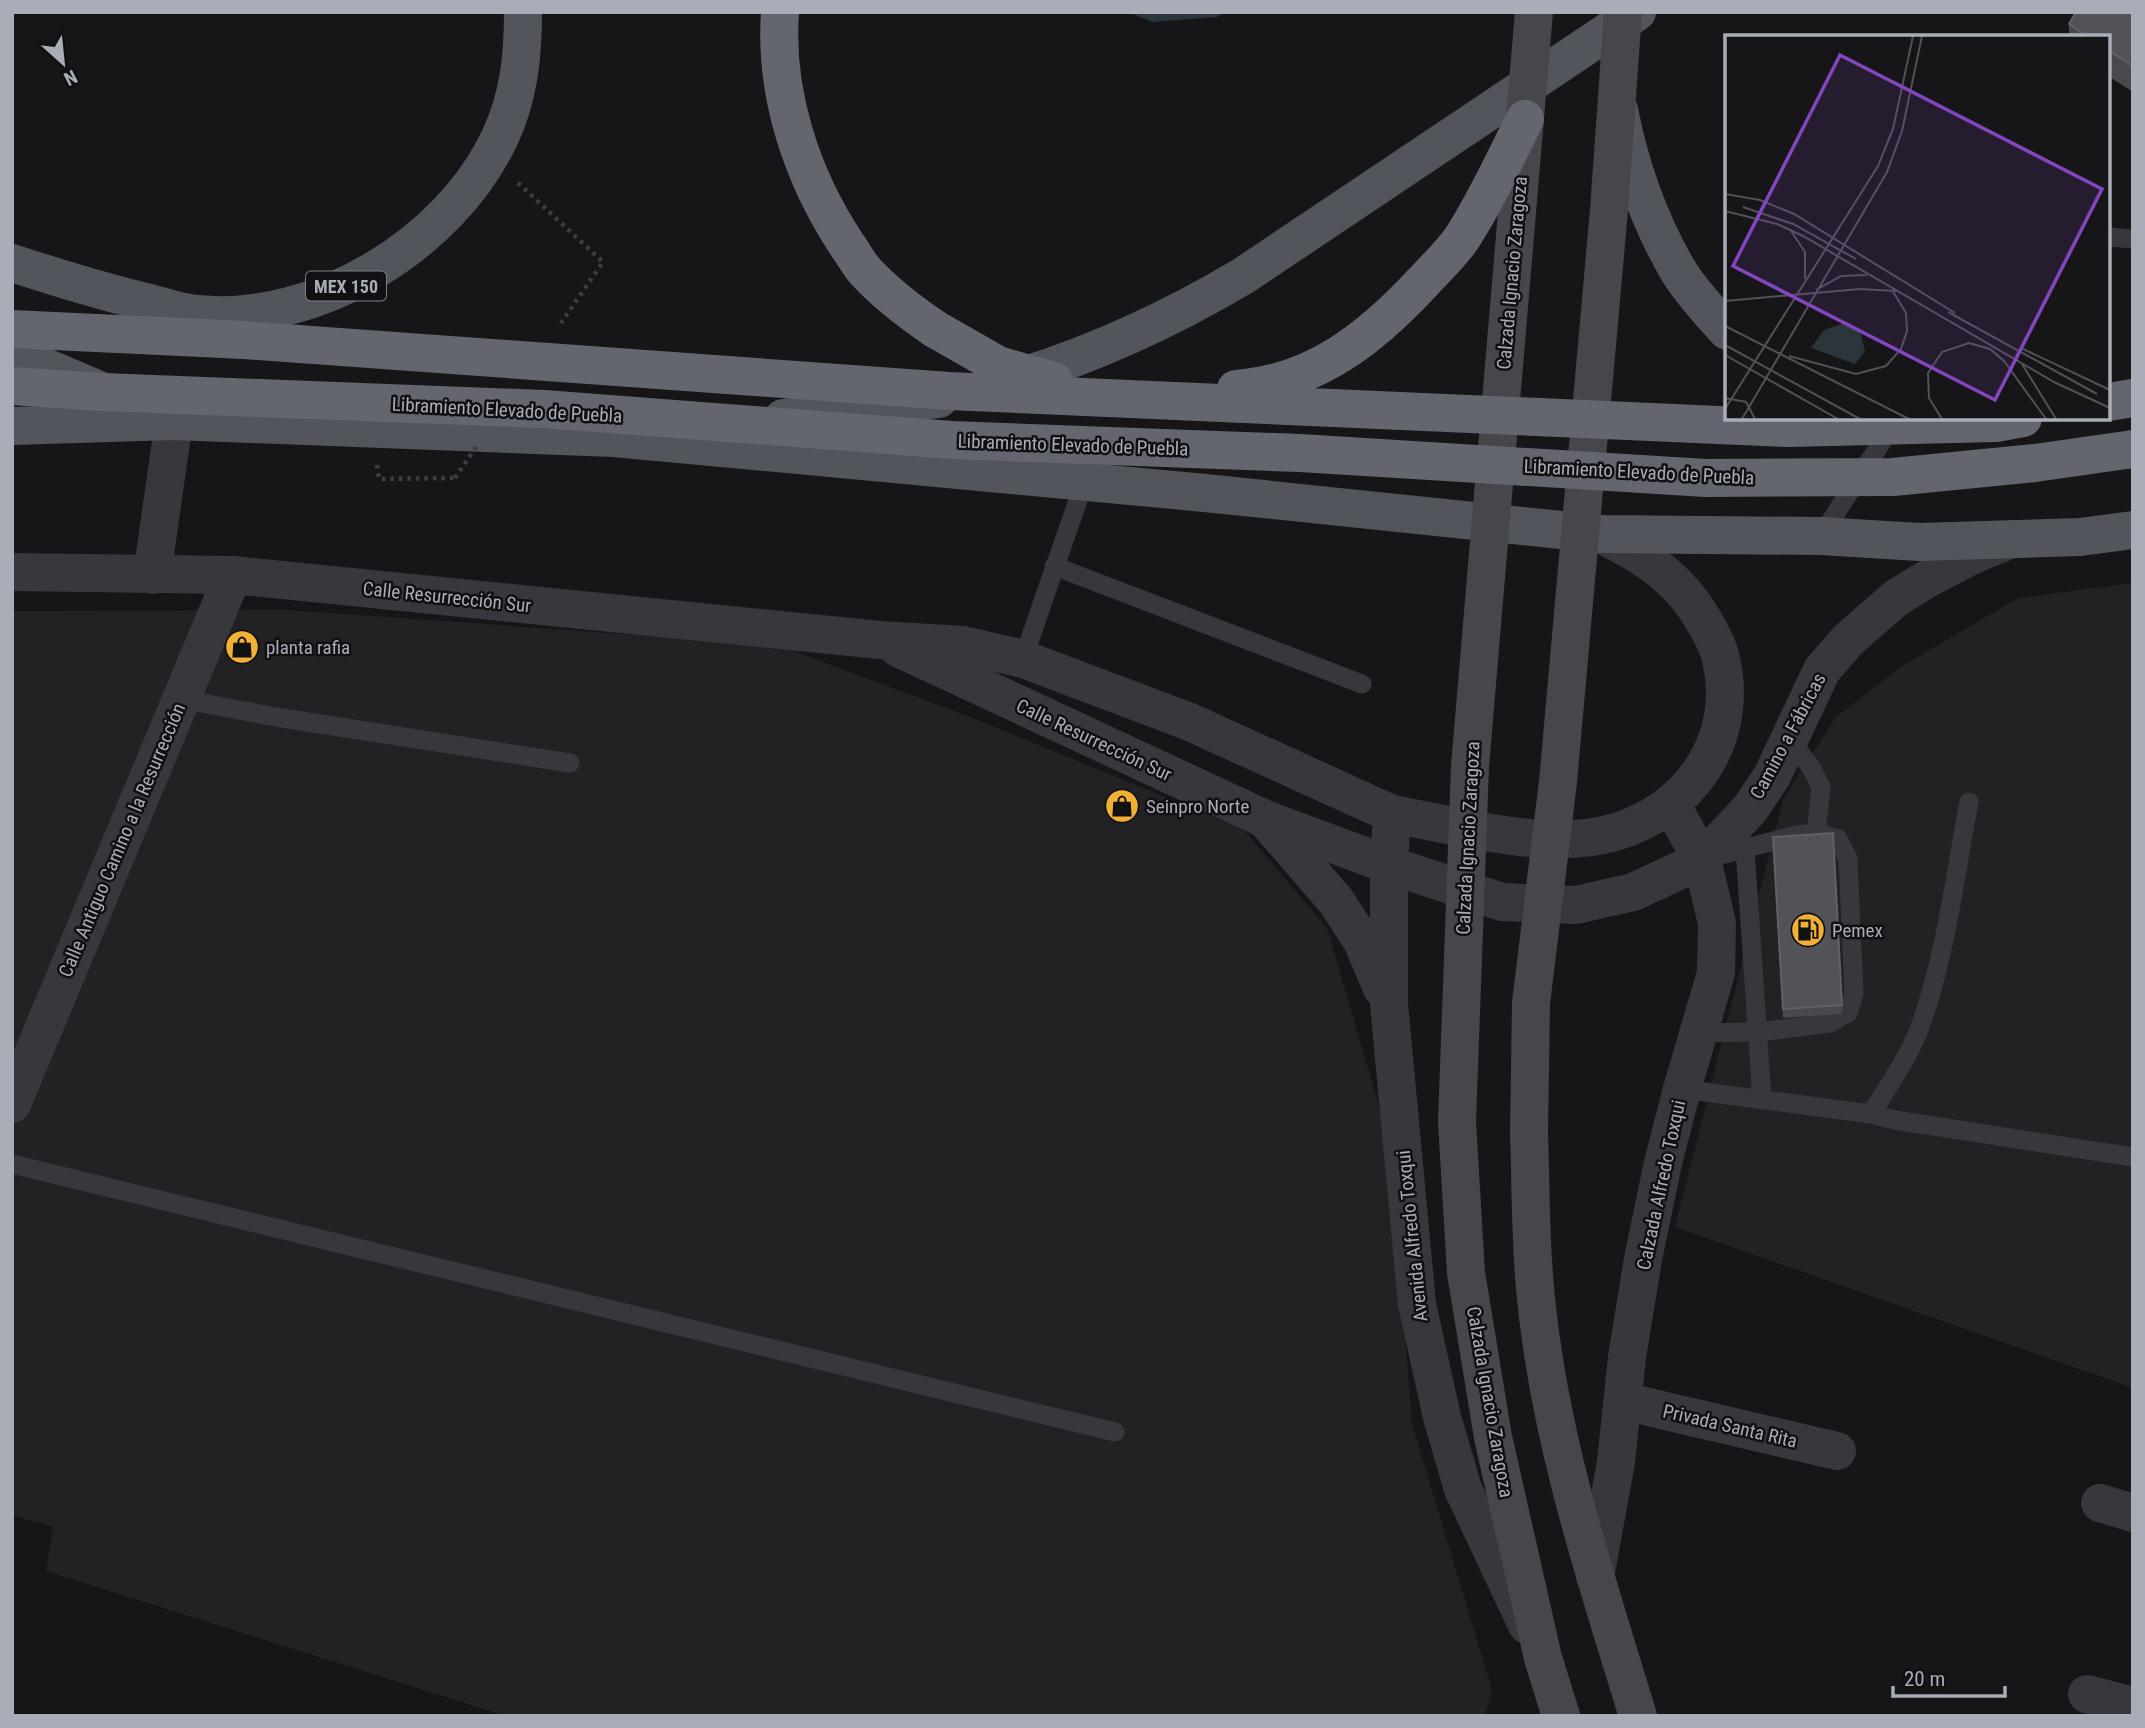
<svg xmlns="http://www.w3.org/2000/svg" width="2145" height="1728" font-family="'Roboto Condensed',sans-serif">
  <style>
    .built { fill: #222225 }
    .water { fill: #2c353c }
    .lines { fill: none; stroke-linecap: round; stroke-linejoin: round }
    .path { stroke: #3d3f44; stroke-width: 4.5; stroke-dasharray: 3.5 5; stroke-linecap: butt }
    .service { stroke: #37383d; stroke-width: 19 }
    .minor { stroke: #37383d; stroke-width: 38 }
    .tertiary { stroke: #37383d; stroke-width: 38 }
    .secondary { stroke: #45474d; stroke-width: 38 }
    .primary { stroke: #53555c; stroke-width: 38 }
    .motorway { stroke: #63666e; stroke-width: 38 }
    .path-bridge { stroke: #3d3f44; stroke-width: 4.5; stroke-dasharray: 3.5 5; stroke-linecap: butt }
    .secondary-bridge { stroke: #45474d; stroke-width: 38 }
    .motorway-bridge { stroke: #63666e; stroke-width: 38 }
    .wall { fill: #47494d }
    .building { fill: #525359; stroke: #5f6168; stroke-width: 2 }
    .labels { text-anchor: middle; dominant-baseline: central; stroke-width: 5; stroke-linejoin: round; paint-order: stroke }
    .shield { fill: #111113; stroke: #7b7e86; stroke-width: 2 }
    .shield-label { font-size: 18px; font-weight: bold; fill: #a8adb8 }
    .street-label { font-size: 19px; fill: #a8adb8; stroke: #111113 }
    .poi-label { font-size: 19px; fill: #a8adb8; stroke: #111113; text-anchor: start }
    .inset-road { fill: none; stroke: #505258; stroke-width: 2 }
    .view { fill: #8446be; fill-opacity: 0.15; stroke: #8446be; stroke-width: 3.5 }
    .inset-edge { fill: none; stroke: #a8adb8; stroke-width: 3.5 }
  </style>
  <rect width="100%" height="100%" fill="#161618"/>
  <!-- built -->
  <path class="built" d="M2133 583V1388L1675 1227 1783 799 1836 717 1899 668 2018 598Z
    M288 610 778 645 968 716 1243 829 1327 928 1390 1143 1412 1424 1492 1690 1485 1716H506L46 1571 53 1527 12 1515V611Z"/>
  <!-- water -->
  <path class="water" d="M1129 12H1225L1217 17 1152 22Z"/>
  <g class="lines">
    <!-- path -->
    <path class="path" d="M518 183 603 262 561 323
      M377 465 379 479 455 478"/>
    <!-- service -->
    <path class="service" d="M2108 237 2133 239
      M1821 536 1894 423
      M1054 566 1362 684
      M1023 659 1084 483
      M181 699 276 717 570 763
      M1791 740 1812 769 1821 788 1816 833
      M1745 849 1762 1100
      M1697 1033 1759 1032 1830 1023 1848 1013 1854 994 1848 859 1838 839 1816 833 1796 835 1713 857
      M1682 1089 1871 1114C1888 1086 1910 1056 1921 1024 1946 953 1955 876 1969 802
      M1871 1114 1895 1120 2133 1157
      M12 1164 1115 1432"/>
    <!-- minor -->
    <path class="minor" d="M12 572 233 575 880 640 963 645 1023 659 1190 722 1392 814
      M152 575 174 421
      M898 648 1265 819 1389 865
      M12 1104 233 575
      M1623 1401 1837 1451
      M2100 1503 2133 1513
      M2087 1694 2133 1706"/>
    <!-- tertiary -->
    <path class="tertiary" d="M1265 819 1336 901 1362 941 1382 988
      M1389 865 1502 902 1576 905 1633 892 1702 860 1750 809 1772 776 1822 670 1848 640 1896 598 1927 579 1971 556 2012 539
      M1595 1577 1616 1462 1627 1357 1643 1259 1663 1163 1682 1089 1716 973 1717 923 1702 860 1671 804
      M1527 1625 1463 1489 1442 1417 1417 1304 1389 1004V865L1392 814C1458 826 1547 851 1612 833 1689 812 1740 740 1721 659 1717 641 1705 622 1695 607 1671 572 1637 552 1600 534"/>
    <!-- secondary -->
    <path class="secondary" d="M1457 1122 1466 1273 1493 1437 1543 1658 1561 1716
      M1529 1133C1531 1188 1530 1244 1536 1298 1550 1441 1596 1579 1638 1716"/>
    <!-- primary -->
    <path class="primary" d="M1619 110C1630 166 1650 223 1679 272 1692 293 1711 313 1727 331
      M12 263C58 278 103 292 150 303 165 307 181 313 197 314 316 326 450 244 500 137 519 97 523 55 523 12
      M12 353 97 389
      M1010 380C1093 355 1169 320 1243 276L1637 12
      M783 418 939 399
      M12 426 174 421 614 438 1205 493 1600 534 1821 536 1919 542 2080 537 2133 530"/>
    <!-- motorway -->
    <path class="motorway" d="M780 12C774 94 802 177 847 245 853 253 858 263 865 271 886 294 910 312 935 329
      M2108 402 2133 398"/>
    <!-- path-bridge -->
    <path class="path-bridge" d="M455 478 478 444"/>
    <!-- secondary-bridge -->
    <path class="secondary-bridge" d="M1457 1122 1470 766 1534 12
      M1529 1133 1531 1003 1558 782 1609 210 1623 12"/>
    <!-- motorway-bridge -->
    <path class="motorway-bridge" d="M12 329 244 340 949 391 1788 428 1996 423 2023 418
      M935 329 998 365 1054 381
      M12 386 103 392 544 409 952 440 1300 453 1706 478 1893 477 2035 463 2133 449
      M1236 389C1315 383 1371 338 1423 282 1436 268 1451 254 1462 238 1486 201 1505 159 1525 119"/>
  </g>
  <!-- wall -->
  <path class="wall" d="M2133 12V92L2108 76V37H2069V24Z
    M1773 846 1842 1005V1014L1783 1018Z"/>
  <!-- building -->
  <path class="building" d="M2076 12H2133V66L2108 50V37H2088L2069 24Z
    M1833 833 1842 1005 1783 1009 1773 837Z"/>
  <!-- icons -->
  <defs>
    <g id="shop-disc" transform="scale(1.75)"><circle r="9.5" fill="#f2b134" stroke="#111113"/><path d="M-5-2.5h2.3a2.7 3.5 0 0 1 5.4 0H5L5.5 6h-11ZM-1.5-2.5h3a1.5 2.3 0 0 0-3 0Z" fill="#111"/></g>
    <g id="fuel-disc" transform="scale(1.75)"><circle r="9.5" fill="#f2b134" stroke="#111113"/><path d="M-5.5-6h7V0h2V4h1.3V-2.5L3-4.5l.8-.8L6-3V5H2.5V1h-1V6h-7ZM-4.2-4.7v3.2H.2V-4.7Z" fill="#111"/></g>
  </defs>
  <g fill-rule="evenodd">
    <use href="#shop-disc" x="242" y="647"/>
    <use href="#shop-disc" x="1122" y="806"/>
    <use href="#fuel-disc" x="1808" y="930"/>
  </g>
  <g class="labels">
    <!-- shield labels -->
    <rect class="shield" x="306" y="271.5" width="80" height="29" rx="5"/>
    <g class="shield-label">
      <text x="346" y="286">MEX 150</text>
    </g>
    <!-- street labels -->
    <g class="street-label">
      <text transform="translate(1512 273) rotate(-85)">Calzada Ignacio Zaragoza</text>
      <text transform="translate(507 410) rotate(3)">Libramiento Elevado de Puebla</text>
      <text transform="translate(1073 445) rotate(2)">Libramiento Elevado de Puebla</text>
      <text transform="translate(1639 472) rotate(3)">Libramiento Elevado de Puebla</text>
      <text transform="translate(447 597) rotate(6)">Calle Resurrección Sur</text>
      <text transform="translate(1788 736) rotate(-62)">Camino a Fábricas</text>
      <text transform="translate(1094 740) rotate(25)">Calle Resurrección Sur</text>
      <text transform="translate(1468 838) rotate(-87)">Calzada Ignacio Zaragoza</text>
      <text transform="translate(122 840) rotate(-67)">Calle Antiguo Camino a la Resurrección</text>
      <text transform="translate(1661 1185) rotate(-78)">Calzada Alfredo Toxqui</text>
      <text transform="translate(1412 1236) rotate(-96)">Avenida Alfredo Toxqui</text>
      <text transform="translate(1490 1402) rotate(80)">Calzada Ignacio Zaragoza</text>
      <text transform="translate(1730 1426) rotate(13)">Privada Santa Rita</text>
    </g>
    <!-- poi labels -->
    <g class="poi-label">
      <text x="266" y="647">planta rafia</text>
      <text x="1146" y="806">Seinpro Norte</text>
      <text x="1832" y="930">Pemex</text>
    </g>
  </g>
  <!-- overview -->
  <g transform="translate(1725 35)">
    <rect width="385" height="385" fill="#161618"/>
    <path d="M122 287 135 296 140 316 130 329 86 313 99 295Z" fill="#2c353c"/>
    <path class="inset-road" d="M0 159 35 165 69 179 230 278M18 172 68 189 131 224M0 176 52 189 78 201 329 347 385 373M66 196 80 217V244M91 255 116 241 142 240M0 266 135 254 171 256M223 277 372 359M0 291 184 384M0 310 135 384M298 314 385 355M0 320 113 384M64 321 131 339 161 331 176 314 182 296 181 278 167 255M297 329 331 384M0 363 21 367 30 384M0 374 153 131 168 94 188 1M17 384 162 137 177 96 197 1M217 384 204 363 203 338 217 317 244 308 265 314 279 326 321 384"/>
    <path class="view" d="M115 20 377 154 270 365 8 231Z"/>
    <rect width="385" height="385" class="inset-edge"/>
  </g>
  <!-- border -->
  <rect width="2145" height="1728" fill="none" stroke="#a8adb8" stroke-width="28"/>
  <!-- north arrow -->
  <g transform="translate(63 63) rotate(153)" stroke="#111113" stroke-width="5" paint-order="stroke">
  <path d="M0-5L12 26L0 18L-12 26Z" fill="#a8adb8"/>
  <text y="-10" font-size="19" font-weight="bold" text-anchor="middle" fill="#a8adb8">N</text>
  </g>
  <!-- scale -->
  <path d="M1893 1686v10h112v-10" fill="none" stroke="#a8adb8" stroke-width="3.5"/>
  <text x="1904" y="1686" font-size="21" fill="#a8adb8" stroke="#111113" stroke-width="5" paint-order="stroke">20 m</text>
</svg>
